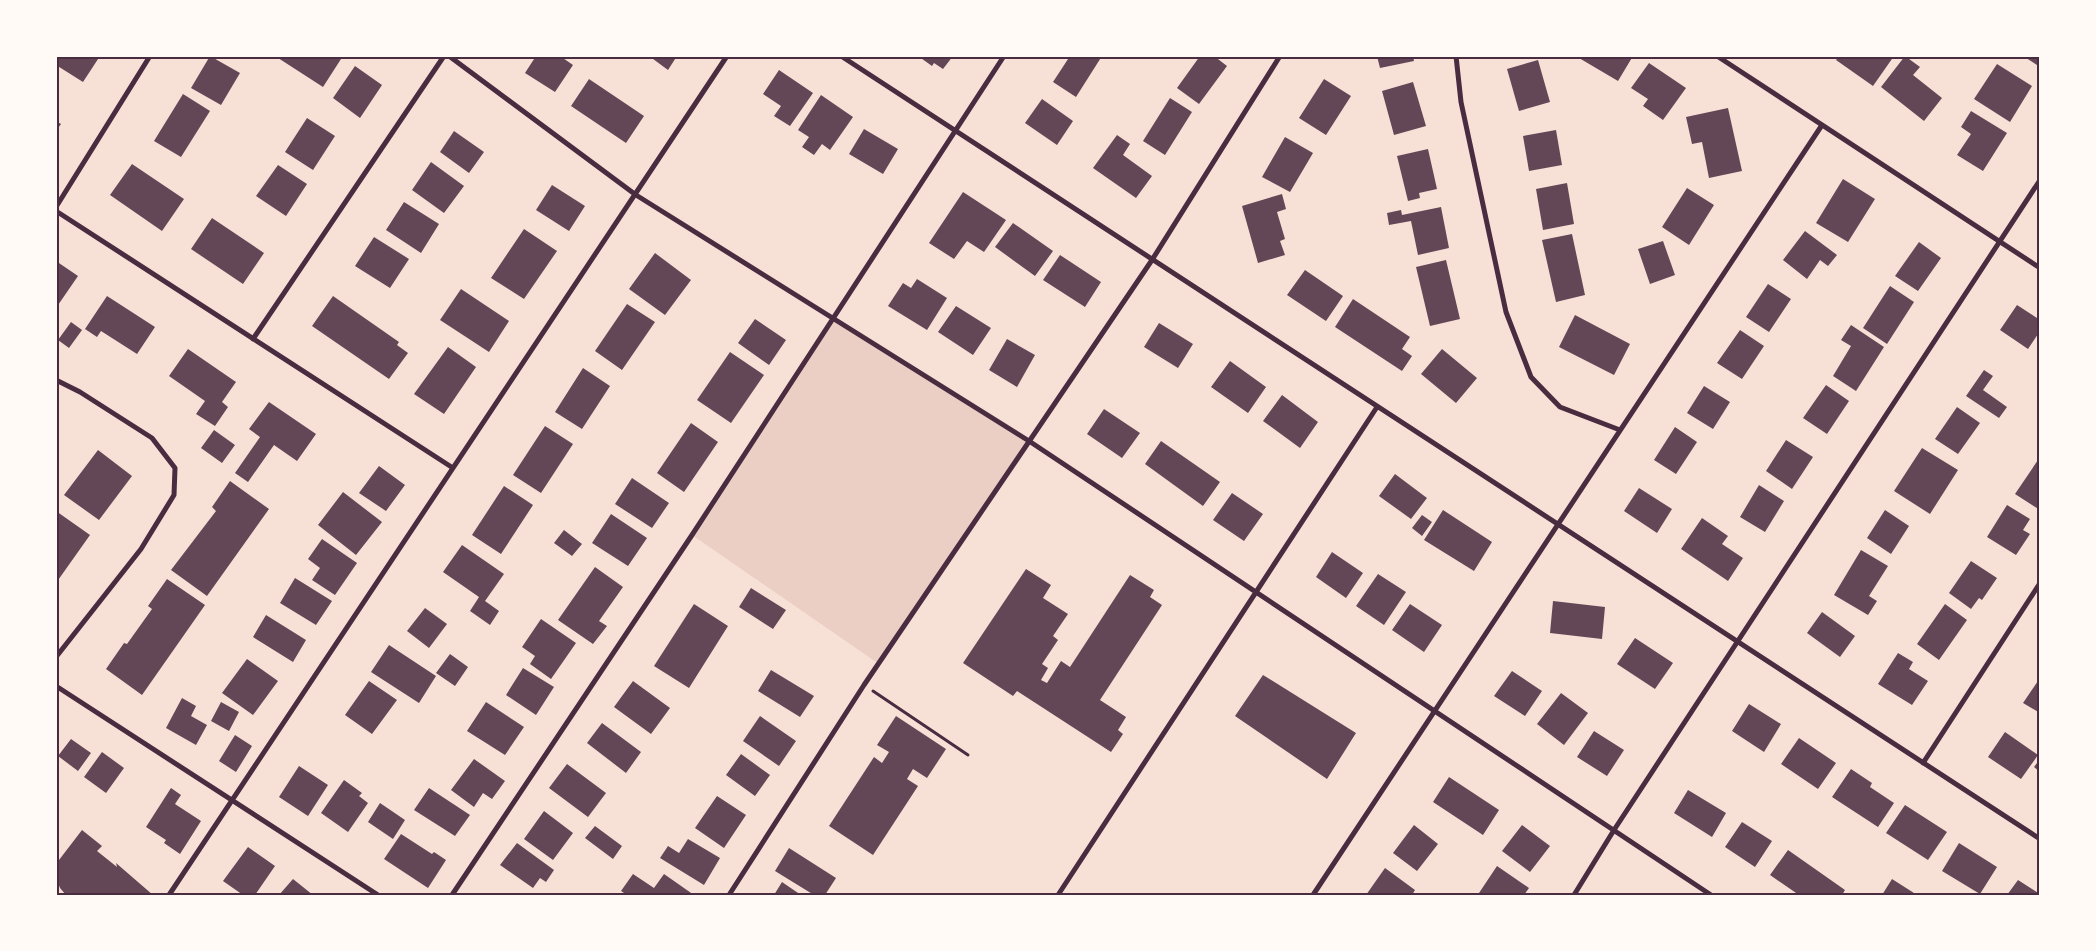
<svg xmlns="http://www.w3.org/2000/svg" width="2096" height="951" font-family="Inter,sans-serif">
  <style>
    .green { fill: #ebcfc5 }
    .building { fill: #644757 }
    .lines { fill: none; stroke-linecap: round; stroke-linejoin: round }
    .path { stroke: #4a2c40; stroke-width: 3 }
    .minor { stroke: #4a2c40; stroke-width: 5 }
    .neatline { fill: none; stroke: #4a2c40; stroke-width: 2 }
  </style>
  <rect width="100%" height="100%" fill="#f7e1d7"/>
  <!-- green -->
  <path class="green" d="M832 318 1029 441 879 664 692 535Z"/>
  <!-- building -->
  <path class="building" d="M59 56H100L83 82 56 65Z
    M210 56 240 73 221 105 191 88Z
    M275 56H336L341 59 323 87Z
    M536 56H560L573 65 555 92 525 73Z
    M649 56H677L668 70Z
    M918 56H953L943 69 934 63 932 66Z
    M1070 56H1102L1076 97 1053 82Z
    M1200 56H1214L1227 66 1199 104 1177 88Z
    M1377 56H1413L1414 61 1380 68Z
    M1579 56H1633L1618 81 1579 58Z
    M1839 56H1894L1873 86 1836 60Z
    M1905 56 1920 67 1913 75 1942 98 1924 121 1881 87Z
    M2023 56H2040V67Z
    M1538 60 1550 102 1519 111 1507 69Z
    M1649 63 1686 88 1663 120 1643 106 1648 99 1631 88Z
    M1997 64 2032 86 2010 122 1974 99Z
    M355 66 382 85 360 118 333 98Z
    M779 70 813 93 790 126 774 116 781 106 763 94Z
    M589 79 644 116 626 143 571 106Z
    M1324 79 1351 96 1326 135 1299 118Z
    M1413 82 1426 126 1394 135 1382 91Z
    M183 94 210 111 181 157 154 141Z
    M821 95 853 117 830 150 822 144 814 155 802 147 809 137 798 130Z
    M1170 98 1192 112 1165 155 1143 141Z
    M1042 99 1073 121 1057 145 1025 123Z
    M1728 108 1742 171 1709 178 1702 142 1692 144 1686 117Z
    M1971 111 2007 133 1983 171 1957 155 1971 134 1961 127Z
    M307 118 335 136 313 170 285 152Z
    M56 121 61 124 56 131Z
    M864 129 898 149 883 174 849 154Z
    M1556 130 1562 165 1529 171 1523 136Z
    M454 131 484 152 469 173 440 152Z
    M1117 135 1130 144 1123 155 1152 176 1136 198 1093 168Z
    M1285 137 1313 153 1290 192 1262 177Z
    M1428 149 1437 189 1419 193 1420 198 1408 201 1397 156Z
    M431 162 464 186 444 213 412 190Z
    M132 164 184 199 162 231 110 195Z
    M278 165 307 184 286 216 256 196Z
    M1843 179 1875 199 1848 242 1816 223Z
    M1567 183 1574 224 1543 230 1536 189Z
    M552 185 585 206 569 231 536 210Z
    M1687 188 1714 205 1689 245 1662 227Z
    M963 192 1006 220 984 252 967 241 954 259 929 243Z
    M1282 194 1286 209 1277 212 1285 239 1280 241 1285 255 1258 263 1242 206Z
    M404 202 439 224 421 253 386 230Z
    M1441 207 1449 248 1418 255 1411 221 1389 225 1387 213 1401 210 1402 215Z
    M212 218 264 253 243 284 191 249Z
    M1013 223 1053 251 1035 276 995 247Z
    M524 229 557 251 524 299 491 278Z
    M1805 231 1837 255 1828 266 1820 260 1807 279 1783 260Z
    M1572 234 1585 295 1556 302 1542 240Z
    M374 237 409 259 390 288 355 266Z
    M1663 241 1675 275 1650 284 1638 249Z
    M1919 242 1941 258 1918 291 1895 276Z
    M655 253 691 280 665 315 629 289Z
    M1060 255 1101 282 1085 307 1043 280Z
    M1446 260 1460 319 1430 326 1416 267Z
    M56 261 78 276 56 308Z
    M1305 270 1343 296 1326 321 1287 295Z
    M917 279 947 298 927 330 888 306 903 283 911 288Z
    M1768 284 1791 299 1769 332 1746 317Z
    M1890 286 1914 302 1887 344 1863 328Z
    M461 289 509 321 489 352 440 320Z
    M107 296 155 327 137 354 101 331 97 337 85 329Z
    M333 296 399 342 397 345 408 353 389 379 312 326Z
    M1353 299 1410 337 1402 349 1412 356 1402 371 1335 327Z
    M627 304 655 322 622 370 595 351Z
    M2017 305 2040 320V331L2028 349 2000 330Z
    M956 306 991 328 973 355 938 332Z
    M1575 315 1630 344 1614 375 1559 347Z
    M755 319 786 340 769 365 738 343Z
    M71 322 82 330 69 348 58 340Z
    M1159 323 1193 344 1178 368 1144 347Z
    M1851 325 1884 347 1856 391 1833 376 1851 346 1841 340Z
    M1740 330 1764 346 1742 379 1717 363Z
    M1007 339 1035 355 1017 387 989 370Z
    M448 347 476 367 444 414 414 394Z
    M188 349 236 382 222 402 228 407 215 426 196 414 205 401 169 376Z
    M1442 349 1477 378 1456 403 1421 374Z
    M730 352 764 375 731 423 697 400Z
    M1230 361 1266 387 1248 413 1211 387Z
    M583 368 610 386 582 429 555 412Z
    M1984 370 1993 376 1983 390 2007 407 1999 418 1966 396Z
    M1826 385 1849 401 1827 434 1803 418Z
    M1704 386 1730 402 1713 429 1687 413Z
    M1282 395 1318 422 1300 448 1263 421Z
    M269 402 316 434 297 461 274 445 248 482 235 473 260 437 249 429Z
    M1957 407 1980 423 1958 454 1935 439Z
    M1104 409 1140 433 1122 458 1087 434Z
    M691 423 718 442 684 492 657 473Z
    M545 426 573 444 541 493 513 475Z
    M1675 427 1697 442 1676 474 1654 460Z
    M214 430 235 445 222 463 201 448Z
    M1786 440 1813 457 1792 489 1766 471Z
    M1161 441 1220 482 1203 506 1145 464Z
    M1922 448 1958 470 1930 514 1894 491Z
    M98 450 132 476 99 520 64 495Z
    M2040 457V510L2015 494Z
    M379 466 405 485 386 511 359 493Z
    M1395 474 1427 498 1411 519 1379 496Z
    M632 478 669 503 652 528 615 504Z
    M230 481 269 509 207 596 171 570 216 511 212 507Z
    M1759 485 1784 501 1765 532 1740 517Z
    M504 486 533 505 501 554 472 535Z
    M1639 488 1672 509 1657 533 1624 511Z
    M343 492 382 522 356 555 318 525Z
    M1232 493 1263 514 1244 541 1213 520Z
    M2007 505 2030 519 2023 530 2030 534 2016 555 1987 537Z
    M1443 510 1492 542 1474 571 1424 540Z
    M1885 510 1909 526 1891 554 1867 538Z
    M56 511 90 535 56 583Z
    M611 514 647 538 628 566 592 543Z
    M1422 515 1432 522 1422 536 1412 528Z
    M1702 518 1728 536 1722 544 1743 558 1728 581 1681 549Z
    M564 530 582 544 572 556 554 543Z
    M322 539 357 563 335 595 312 580 320 568 308 559Z
    M462 545 504 574 485 601 499 611 490 625 470 611 479 597 443 572Z
    M1861 550 1888 566 1869 596 1877 601 1868 615 1834 595Z
    M1332 552 1363 573 1346 598 1316 577Z
    M1971 561 1997 578 1982 600 1979 598 1971 609 1949 593Z
    M595 567 623 587 599 621 607 626 593 644 558 620Z
    M1026 569 1051 585 1043 598 1068 614 1053 636 1058 640 1042 664 1048 668 1041 680 1047 683 1061 661 1070 667 1130 575 1154 590 1150 597 1162 605 1100 700 1126 717 1118 730 1123 734 1111 752 1017 691 1013 696 963 663Z
    M1378 574 1406 592 1384 625 1356 606Z
    M295 578 332 601 316 625 280 603Z
    M167 579 205 605 142 695 106 669 124 643 127 644 152 609 148 606Z
    M751 588 786 610 773 629 739 607Z
    M1553 601 1605 607 1602 639 1550 633Z
    M694 604 728 626 689 688 654 666Z
    M1410 604 1442 625 1424 652 1392 630Z
    M1945 604 1967 620 1939 660 1917 644Z
    M425 608 447 624 429 648 407 631Z
    M1822 612 1855 636 1840 657 1807 633Z
    M266 615 306 640 293 662 253 637Z
    M541 619 576 643 551 679 530 664 535 656 522 647Z
    M1635 638 1673 663 1655 689 1617 664Z
    M389 645 436 676 419 703 371 672Z
    M1898 653 1913 662 1909 669 1928 681 1912 705 1878 684Z
    M450 654 468 667 455 686 436 673Z
    M247 659 278 681 253 715 222 693Z
    M523 668 554 687 536 715 506 695Z
    M771 670 814 696 800 717 758 691Z
    M1512 671 1542 691 1525 716 1494 696Z
    M1263 675 1356 733 1327 779 1235 716Z
    M2040 678V713L2023 703Z
    M369 681 397 700 372 734 345 715Z
    M633 681 670 708 651 734 614 707Z
    M1561 693 1588 713 1564 745 1537 724Z
    M182 698 196 706 191 716 207 725 196 745 166 728Z
    M221 702 239 712 229 731 211 721Z
    M486 702 524 727 505 755 467 731Z
    M1749 704 1781 724 1764 752 1732 731Z
    M760 716 796 741 779 766 743 741Z
    M896 716 946 749 927 778 913 769 907 779 918 786 873 855 829 826 874 757 882 763 889 752 877 745Z
    M602 723 641 752 626 773 587 743Z
    M1594 731 1624 750 1607 776 1577 757Z
    M2005 732 2038 755 2021 779 1988 757Z
    M235 735 252 746 236 772 219 761Z
    M1799 738 1836 763 1818 789 1781 764Z
    M71 739 91 753 78 771 58 756Z
    M102 752 124 768 106 793 84 777Z
    M741 754 770 775 755 796 726 775Z
    M474 759 505 781 492 799 483 793 474 807 451 790Z
    M2040 759V772L2034 767Z
    M567 764 606 793 588 817 549 788Z
    M299 766 328 785 308 816 279 797Z
    M1851 769 1872 783 1870 787 1894 803 1878 827 1832 797Z
    M1449 777 1499 810 1483 835 1433 802Z
    M344 780 362 793 359 796 368 803 348 832 321 813Z
    M171 788 181 795 175 804 201 821 180 854 164 843 166 840 146 827Z
    M429 788 470 815 455 836 414 810Z
    M1688 790 1726 813 1712 837 1674 813Z
    M717 796 746 815 724 848 695 828Z
    M380 803 405 820 393 839 368 822Z
    M1905 805 1947 832 1928 860 1886 833Z
    M544 811 573 833 553 860 524 839Z
    M1742 822 1772 841 1755 867 1725 847Z
    M1414 825 1438 844 1417 871 1393 853Z
    M1522 825 1550 846 1530 872 1502 851Z
    M595 826 622 846 613 859 585 838Z
    M82 830 102 846 97 851 117 867 116 863 153 895H66L60 888 56 878V854L59 860Z
    M401 834 432 854 434 852 446 860 428 888 384 859Z
    M688 839 720 858 704 885 660 858 668 846 679 853Z
    M517 843 554 870 546 882 540 878 533 888 500 865Z
    M1959 843 1997 867 1980 894 1942 871Z
    M248 847 275 866 255 895H243L223 881Z
    M789 848 836 878 825 895H814L775 871Z
    M1788 850 1845 890 1842 895H1799L1770 875Z
    M1497 866 1529 888 1524 895H1481L1479 893Z
    M1385 868 1415 890 1412 895H1366Z
    M633 874 654 888 664 874 694 895H627L621 891Z
    M293 879 313 895H279Z
    M1892 879 1914 893 1913 895H1882Z
    M2018 880 2040 894V895H2007Z
    M782 882 801 895H774Z"/>
  <g class="lines">
    <!-- path -->
    <path class="path" d="M873 691 968 755"/>
    <!-- minor -->
    <path class="minor" d="M449 56 636 195 1029 441 1711 895
      M841 56 2040 839
      M1456 56 1461 102 1506 312 1531 377 1560 407 1620 430
      M1717 56 2040 268
      M56 207 150 56
      M56 211 453 468
      M253 339 444 56
      M56 380 80 392 152 438 175 468 174 495 141 549 56 657
      M56 686 378 895
      M1923 763 2040 583
      M169 895 727 56
      M452 895 692 535 1004 56
      M729 895 864 685 1152 260 1280 56
      M1058 895 1377 407
      M1313 895 1822 125
      M1574 895 1614 830 2040 180"/>
  </g>
  <!-- border -->
  <rect width="2096" height="951" fill="none" stroke="#fffaf5" stroke-width="115"/>
  <rect x="58" y="58" width="1980" height="836" class="neatline"/>
</svg>
